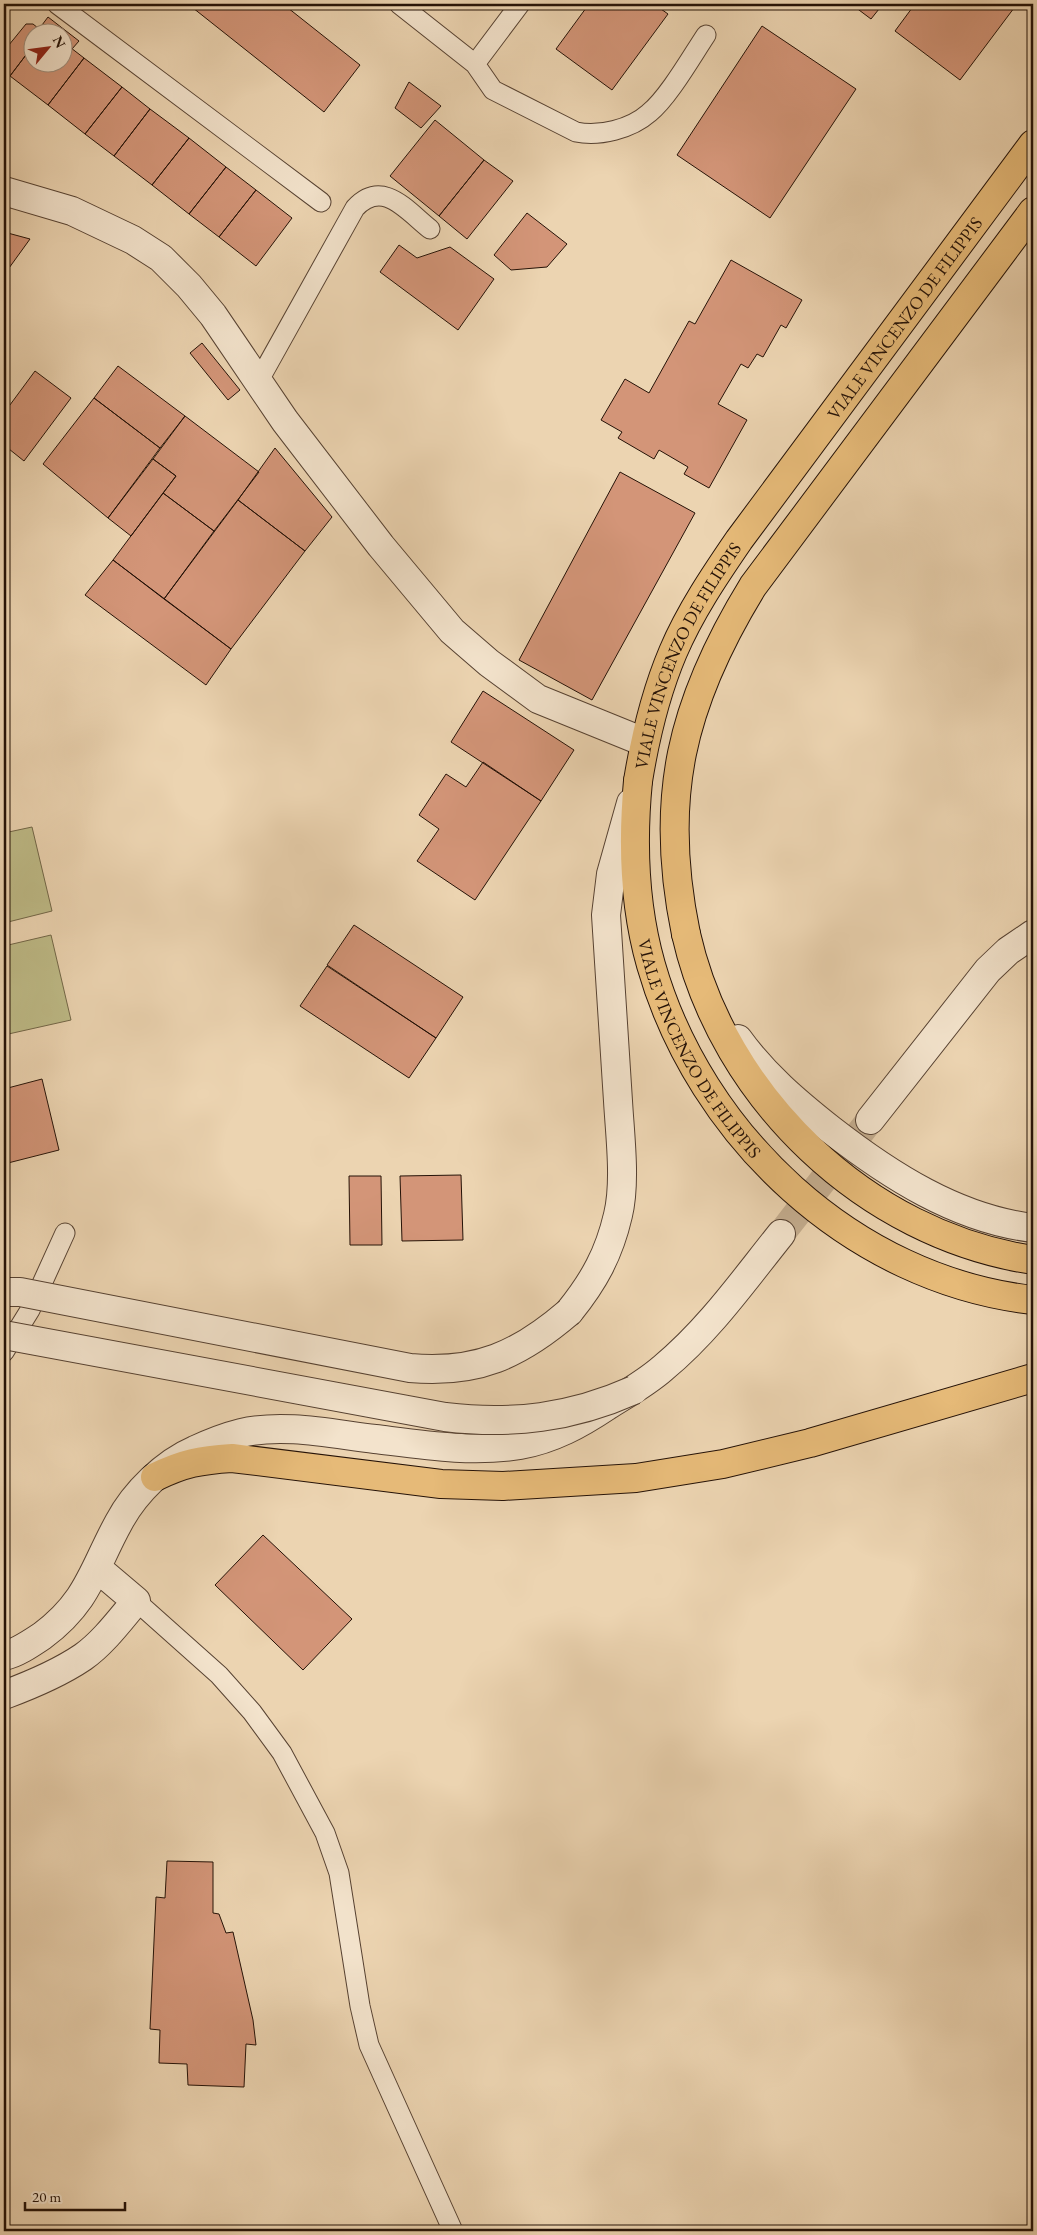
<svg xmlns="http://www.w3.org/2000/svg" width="1037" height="2235" font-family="'EB Garamond',serif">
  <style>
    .green { fill: #bebb87; stroke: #726647 }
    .building { fill: #d39578; stroke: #251207 }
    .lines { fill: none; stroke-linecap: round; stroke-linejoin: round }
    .street-tunnel { stroke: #c4ad8f; stroke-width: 28; stroke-dasharray: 28 14; stroke-linecap: butt }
    .lane-casing { stroke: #574232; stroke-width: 21 }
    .street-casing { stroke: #574232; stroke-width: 30 }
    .primary-casing { stroke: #251207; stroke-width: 30 }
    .highway-casing { stroke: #251207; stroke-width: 30 }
    .lane { stroke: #f3e3cc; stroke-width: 19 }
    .street { stroke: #f3e3cc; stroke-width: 28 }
    .primary { stroke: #e6ba78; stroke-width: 28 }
    .highway { stroke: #e6ba78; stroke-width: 28 }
    .street-bridge-casing { stroke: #574232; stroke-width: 30; stroke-linecap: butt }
    .street-bridge { stroke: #f3e3cc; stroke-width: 28 }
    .labels { text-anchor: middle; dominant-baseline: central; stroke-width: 4.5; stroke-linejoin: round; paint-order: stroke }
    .street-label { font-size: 18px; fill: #251207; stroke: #f3e3cc }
  </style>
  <rect width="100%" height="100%" fill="#ecd4b1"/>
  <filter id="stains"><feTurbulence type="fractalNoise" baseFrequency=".004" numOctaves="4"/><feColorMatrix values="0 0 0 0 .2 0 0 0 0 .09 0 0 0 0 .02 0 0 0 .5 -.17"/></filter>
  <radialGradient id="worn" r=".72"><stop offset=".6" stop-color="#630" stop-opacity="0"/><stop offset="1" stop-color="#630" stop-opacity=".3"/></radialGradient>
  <!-- green -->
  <path class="green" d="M32 827 52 911 4 923V833Z
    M51 935 71 1020 4 1035V946Z"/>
  <!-- building -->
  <path class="building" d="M188 4H283L360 65 324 112Z
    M589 4H654L668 14 612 90 556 49Z
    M851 4H883L871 19Z
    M915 4H1017L960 80 895 31Z
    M48 17 79 41 72 49 62 41V32H51L47 29 43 32 39 29Z
    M26 24H33L43 32H32V47L10 76 4 71V51Z
    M762 26 856 89 770 218 677 155Z
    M62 41 84 58 48 105 10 76 32 47V62H62Z
    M84 58 122 87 85 134 48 105Z
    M409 82 441 106 421 128 395 108Z
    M122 87 150 109 114 156 85 134Z
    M150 109 189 138 152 185 114 156Z
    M435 120 484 160 439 216 390 176Z
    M189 138 226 167 189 214 152 185Z
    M484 160 513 181 467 239 439 216Z
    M226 167 256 190 219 237 189 214Z
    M256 190 292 218 256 266 219 237Z
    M527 213 567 244 547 267 511 270 494 255Z
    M4 232 30 239 4 275Z
    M399 245 417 258 450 247 494 279 458 330 380 272Z
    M731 260 802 300 786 328 781 325 763 357 757 354 748 368 741 364 718 404 747 420 709 488 684 474 688 467 659 450 654 459 618 438 622 432 601 420 625 379 649 393 689 321 695 324Z
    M202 343 240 390 228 400 190 353Z
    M118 366 185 416 160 448 94 398Z
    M35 371 71 398 24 461 4 445V413Z
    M94 398 160 448 108 518 43 464Z
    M185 416 259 472 214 531 163 493 176 476 153 459Z
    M275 448 332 517 305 551 238 500Z
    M153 459 176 476 131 536 108 518Z
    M620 472 695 513 592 700 519 660Z
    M163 493 214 531 164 599 113 560Z
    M238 500 305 551 231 649 164 599Z
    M113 560 231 649 206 685 85 595Z
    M483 691 574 750 541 801 451 742Z
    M483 762 541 801 475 900 417 861 439 829 419 815 446 774 466 787Z
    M354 925 463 997 436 1038 327 965Z
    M327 966 436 1038 409 1078 300 1006Z
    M42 1079 59 1150 4 1164V1089Z
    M461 1175 463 1240 402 1241 400 1176Z
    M349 1176H381L382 1245H350Z
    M263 1535 352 1619 303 1670 215 1585Z
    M167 1861 213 1862V1913L219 1914 226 1933 233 1932 253 2020 256 2045 246 2044 244 2087 188 2085 187 2064 159 2063 160 2030 150 2029 156 1897 165 1898Z"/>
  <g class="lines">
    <!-- street-tunnel -->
    <path class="street-tunnel" d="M781 1234 870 1120"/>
    <!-- lane casing -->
    <g class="lane-casing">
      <path id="lane" d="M57 4 321 202
        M399 4 475 64 520 4
        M475 64 493 90 576 132C599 137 631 129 649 113 668 98 692 56 706 35
        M258 382 355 208C383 178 407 211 430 229
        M4 1352 30 1310 65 1233
        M136 1601 219 1675 252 1712 282 1753 325 1833 339 1873 360 2006 369 2045 453 2231"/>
    </g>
    <!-- street casing -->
    <g class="street-casing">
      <path id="street" d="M4 191 72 211 133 240 161 258 189 286 213 315 285 421 381 546 452 631 489 663 538 699 644 742
        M738 1039C764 1075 796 1102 830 1129 889 1175 957 1219 1033 1228
        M870 1120 988 970 1008 951 1033 934
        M569 1312C594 1281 609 1254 618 1215 626 1182 620 1136 618 1101 614 1039 610 977 606 915L611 874 631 803
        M4 1656C17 1653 30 1644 42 1636 89 1601 93 1569 119 1522 135 1492 165 1463 195 1450 210 1443 225 1437 241 1433 284 1423 332 1434 375 1439 423 1445 472 1453 520 1445 553 1439 580 1424 607 1406 626 1394 646 1383 663 1368 709 1330 744 1280 781 1234
        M4 1695C31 1685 58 1674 83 1657 103 1643 120 1620 136 1601L97 1568"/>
    </g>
    <!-- primary casing -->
    <g class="primary-casing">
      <g id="primary">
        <path id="s1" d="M638 781C645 738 656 692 673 652 690 612 715 575 739 540L1033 144"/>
        <path d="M686 934C658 799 681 703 753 586L1033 211"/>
      </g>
    </g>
    <!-- highway casing -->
    <g class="highway-casing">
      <g id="highway">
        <path id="s2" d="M638 781C632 842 634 905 651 965 700 1136 853 1280 1033 1300"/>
        <path d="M686 934C723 1098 866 1235 1033 1260"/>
        <path d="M155 1477C184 1463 200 1460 232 1458L441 1484 503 1486 636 1478 723 1464 810 1443 1033 1378"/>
      </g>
    </g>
    <!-- lane -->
    <use href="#lane" class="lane"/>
    <!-- street -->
    <use href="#street" class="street"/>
    <!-- primary -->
    <use href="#primary" class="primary"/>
    <!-- highway -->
    <use href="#highway" class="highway"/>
    <!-- street-bridge casing -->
    <g class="street-bridge-casing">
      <path id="street-bridge" d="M4 1292H20L410 1368C477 1374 519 1355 569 1312
        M4 1335 445 1417C512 1425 571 1418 634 1390"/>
    </g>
    <!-- street-bridge -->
    <use href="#street-bridge" class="street-bridge"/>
  </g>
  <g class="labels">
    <!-- street labels -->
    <g class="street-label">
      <text stroke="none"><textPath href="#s1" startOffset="541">VIALE VINCENZO DE FILIPPIS</textPath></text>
      <text stroke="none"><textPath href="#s1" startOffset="136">VIALE VINCENZO DE FILIPPIS</textPath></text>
      <text stroke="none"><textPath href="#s2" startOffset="282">VIALE VINCENZO DE FILIPPIS</textPath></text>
    </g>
  </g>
  <!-- margin -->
  <rect width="1037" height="2235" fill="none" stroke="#ecd4b1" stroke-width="20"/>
  <rect x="5" y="5" width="1027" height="2225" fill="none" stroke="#251207" stroke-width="2.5"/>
  <rect x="10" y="10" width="1017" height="2215" fill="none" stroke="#251207"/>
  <!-- north arrow -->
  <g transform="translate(48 48) rotate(61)"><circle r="24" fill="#f3e3cc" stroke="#a18f7d"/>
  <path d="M0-4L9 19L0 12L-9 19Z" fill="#8f2418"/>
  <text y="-8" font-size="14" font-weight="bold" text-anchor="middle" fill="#251207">N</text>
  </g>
  <!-- scale -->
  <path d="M25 2202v8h100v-8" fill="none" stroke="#251207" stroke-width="2.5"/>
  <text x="32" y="2202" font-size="15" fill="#251207" stroke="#f3e3cc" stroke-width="4" paint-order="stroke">20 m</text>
  <rect width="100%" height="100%" filter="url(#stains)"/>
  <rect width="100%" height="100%" fill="url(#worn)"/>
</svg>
